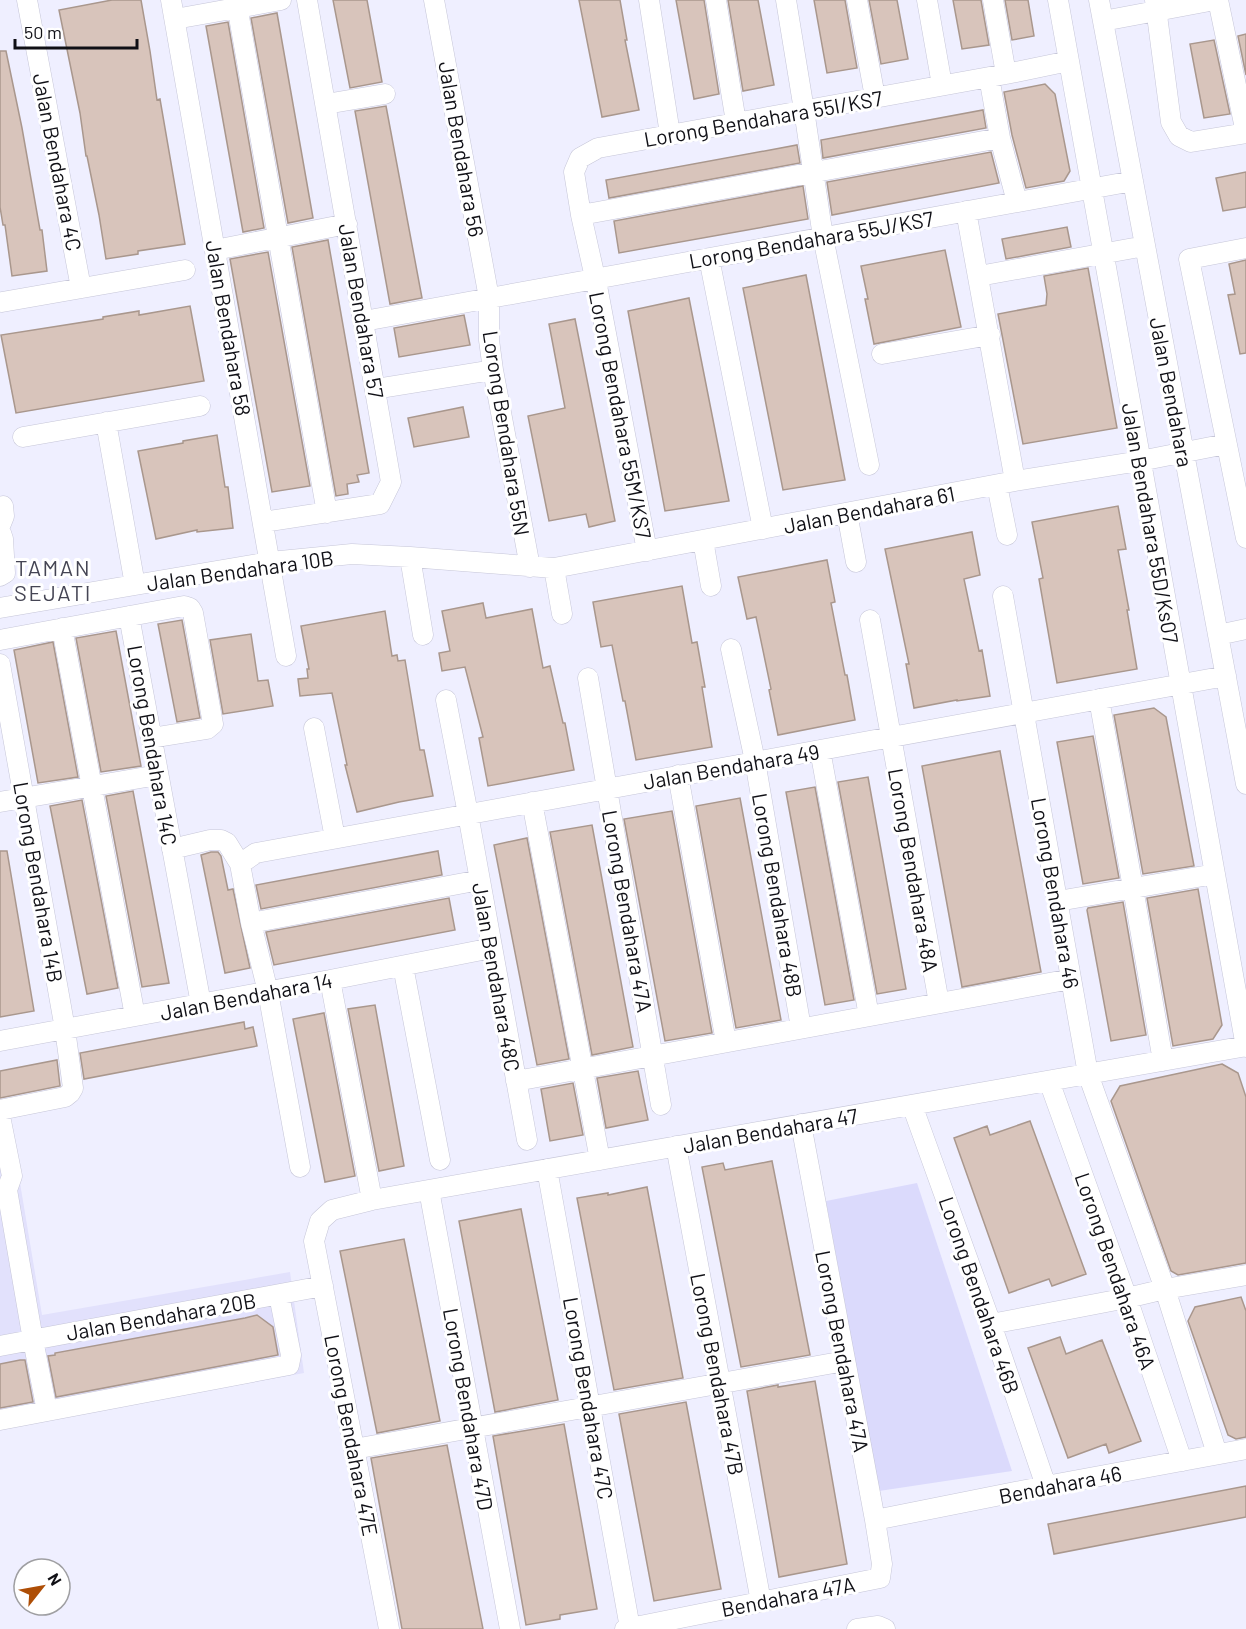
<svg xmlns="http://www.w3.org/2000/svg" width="1246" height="1629" font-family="Barlow,sans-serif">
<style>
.built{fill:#e2e1fc}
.green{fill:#dbdafc}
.building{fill:#d8c4bb;stroke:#a9978d;stroke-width:1.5}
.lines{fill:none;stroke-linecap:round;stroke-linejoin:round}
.minor-casing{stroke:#c6c6d8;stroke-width:21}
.minor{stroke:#fff;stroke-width:20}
.labels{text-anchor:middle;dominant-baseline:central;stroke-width:6;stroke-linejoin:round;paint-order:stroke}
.street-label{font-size:21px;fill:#101016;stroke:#fff}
.neighbourhood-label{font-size:22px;letter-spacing:1.5px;fill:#454554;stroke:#fff}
</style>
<rect width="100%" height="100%" fill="#efefff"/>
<!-- built -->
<path class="built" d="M6,1099l36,216 248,-43 14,101 -304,55v-328z"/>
<!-- green -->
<path class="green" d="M917,1183l95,288 -133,20 -53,-290z"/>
<!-- building -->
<path class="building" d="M112,0h29l9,51 7,49 3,-1 25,145 -47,7v3l-32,5 -7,-44 -12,-59h-1l-6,-43 -21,-103z
M333,0h34l15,82 -32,6z
M579,0h41l7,40h-2l14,70 -37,7z
M676,0h28l15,94 -25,5z
M728,0h30l16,85 -31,6z
M814,0h31l12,68 -30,5z
M869,0h28l11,59 -27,5z
M953,0h28l8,45 -27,4z
M1005,0h23l6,36 -22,4z
M277,13l36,205 -25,5 -37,-205z
M228,22l36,206 -21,4 -37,-206z
M1246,34v41l-8,-39z
M1214,40l16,74 -26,4 -14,-74z
M0,51h6l16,77 18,102h2l5,41 -35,5 -7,-51h-2l-3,-18z
M1045,84l10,10 15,77 -6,10 -38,7 -14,-53 -8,-43z
M386,106l36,192 -32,6 -35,-193z
M983,110l3,18 -163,30 -2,-18z
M797,145l3,18 -191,35 -3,-18z
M991,152l8,31 -167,32 -5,-33z
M1246,172v35l-23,4 -7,-33z
M803,186l5,33 -189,34 -5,-32z
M1067,227l4,20 -65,12 -4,-20z
M328,240l41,233 -12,2 2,7 -12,2 1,10 -12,2 -44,-249z
M945,250l16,77 -87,17 -9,-45h3l-7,-33z
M268,252l42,234 -38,6 -42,-233z
M1246,260v93l-6,1 -12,-59 7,-1 -6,-30z
M1088,268l29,160 -94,16 -25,-130 48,-9 1,-11 -3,-18z
M806,275l39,205 -62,10 -40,-202z
M689,298l40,203 -64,10 -37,-200z
M190,306l14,75 -188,32 -15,-78 102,-16v-2l36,-6v4z
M464,315l6,30 -71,12 -5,-29z
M575,319l40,202 -26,6 -3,-13 -37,7 -21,-105 37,-8 -16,-84z
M463,407l6,30 -55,10 -6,-29z
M217,435l8,52h3l5,41 -36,4v-2l-41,9 -18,-88 45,-8v-2z
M1118,506l8,43 -8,1 11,60h-2l10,59 -80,14 -18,-104 4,-1 -11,-56z
M972,532l8,43 -16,4 15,72 3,-1 8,46 -33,5v-1l-43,8 -8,-44h3l-24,-115z
M827,560l8,42 -4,1 14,72h2l8,45 -77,15 -9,-45 2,-1 -15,-72 -9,2 -9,-42z
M682,586l10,57 5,-1 8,45h-3l10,60 -76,13 -11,-59h-2l-11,-56 -11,2 -8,-45z
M483,603l3,15 46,-9 11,59 7,-2 13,57h2l9,47 -86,16 -9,-48 4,-1 -18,-70 -23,4 -3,-18 11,-2 -8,-40z
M385,611l7,45 5,-1 1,6 7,-1 15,90h4l9,46 -34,6 -42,10 -12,-47h2l-15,-72 -32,3 -2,-17 10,-1 -1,-9h2l-8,-43z
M182,620l18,98 -23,4 -19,-98z
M116,631l25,135 -40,6 -25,-134z
M251,634l7,47 10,-1 5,26 -50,8 -13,-74z
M53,642l25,135 -40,6 -24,-133z
M1154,708l12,9 28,149 -51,8 -29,-159z
M1093,736l26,142 -36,6 -26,-142z
M1000,751l41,221 -79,15 -40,-221z
M868,777l38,212 -29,5 -39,-212z
M815,787l39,213 -29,5 -39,-213z
M133,791l36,192 -27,4 -36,-191z
M740,798l41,222 -45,8 -40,-222z
M82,800l36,188 -31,6 -37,-188z
M672,811l40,222 -47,8 -41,-222z
M592,825l41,222 -41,8 -42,-223z
M527,838l42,221 -32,6 -43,-220z
M0,851h7l27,160 -34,6z
M438,851l4,24 -181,34 -5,-24z
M211,852h7l3,4 7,34 5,-1 17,79 -25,5 -24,-118z
M1198,889l24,136 -9,14 -40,7 -26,-148z
M449,898l6,32 -181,35 -8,-33z
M1123,902l23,133 -35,6 -24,-131 1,-2z
M375,1005l29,161 -25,5 -31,-162z
M324,1013l31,163 -30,6 -32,-163z
M244,1022l1,7 8,-2 4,19 -173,33 -4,-26z
M57,1060l3,26 -60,12v-27z
M1222,1064l16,9 8,24v166l-68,12 -7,-4 -60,-170 9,-15z
M638,1071l10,49 -42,8 -9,-50z
M573,1083l10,52 -33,6 -9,-52z
M1030,1121l56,153 -34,12 -3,-7 -40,14 -55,-155 33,-12 3,9z
M772,1161l38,194 -69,12 -39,-200 21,-4 2,7z
M647,1187l36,191 -69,12 -37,-192 31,-5v2z
M521,1209l37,191 -63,12 -36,-191z
M404,1239l36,182 -63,12 -37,-182z
M1241,1297l5,14v126l-10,2 -8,-4 -40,-114 7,-14z
M257,1315l16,12 5,28 -222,42 -8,-41 7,-1v-2l190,-35z
M1060,1337l6,17 36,-14 39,101 -32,12 -3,-9 -38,14 -40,-110z
M20,1360h5l8,42 -33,6v-44z
M815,1381l32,183 -68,13 -32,-186 31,-6v2z
M686,1402l35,187 -67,12 -35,-187z
M564,1424l33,185 -37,6v4l-34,6 -33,-189z
M447,1445l36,184h-81l-31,-171z
M1246,1486v31l-192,37 -6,-30z"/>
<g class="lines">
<!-- minor casing -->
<g class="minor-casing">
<path id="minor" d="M27,0l54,288
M171,0l115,656
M236,0l91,513
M434,0l55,298v42l4,30 37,197
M649,0l21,134
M716,0l20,122
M786,0l18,110 19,127 46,228
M857,0l18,97
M927,0l15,85
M993,0l13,74
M1058,0l188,1047
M1099,0l147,784
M1155,0l16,122 8,14 12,6 55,-9
M1218,0l28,133
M175,19l106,-19
M1103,21l112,-21
M989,77l11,61 17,64
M326,104l59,-10
M966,211l49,270
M581,215l419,-77
M1246,248l-57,11 57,279
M215,250l132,-26
M709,258l54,271
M979,276l166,-30
M2,302l183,-32
M364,321l769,-140
M882,354l108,-19
M375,389l118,-19
M106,422l29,163
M23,437l177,-31
M997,485l10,50
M0,507l3,-1 1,10 -4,10
M847,513l9,49
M263,522l117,-18 11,-22 -84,-482
M0,530l3,9 2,34 -5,3
M703,540l8,46
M647,551l-49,-260 -17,-76 -7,-43 6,-14 18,-10 408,-74 63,-13
M410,557l13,78
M554,568l8,46
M1003,596l85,478 77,215 52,165
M0,608l270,-46 82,-8 58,3 144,11 461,-87 125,-20 86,-17
M129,616l72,388
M870,620l69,383
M62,628l73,388
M1218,635l28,-6
M0,640l184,-34 6,2 3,5 20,111 -6,5 -56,9
M731,649l24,112 46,267
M0,664l65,365 8,59 -3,5 -5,4 -65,13
M588,678l73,427
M1099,699l34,189 30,173
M446,700l22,114 59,326
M314,728l21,110
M820,750l49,266
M678,775l48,267
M0,802l158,-27
M532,802l68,358
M172,849l38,-9h11l6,3 13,21 11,59 17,69 32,175
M240,864l16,-11 970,-177
M1058,901l157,-27
M251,923l229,-43
M403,966l37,194
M330,980l42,220
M0,1041l330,-61 162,-32
M516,1081l555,-102
M1049,1081l78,217 55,163
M912,1105l79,219 55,162
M0,1116l12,60 -5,14
M676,1146l85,456
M547,1169l83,459
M7,1190l26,150 14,71
M429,1190l81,439
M991,1324l136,-26 38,-9 81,-14
M0,1346l323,-60
M0,1420l289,-55 2,-10 -12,-60
M354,1449l491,-88
M875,1520l171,-34 200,-37
M389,1629l-75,-388 6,-20 12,-11 40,-10 874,-154
M625,1629l255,-51 2,-14 -7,-44 -74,-396
M857,1629l21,-3 7,3"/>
</g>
<!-- minor -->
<use href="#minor" class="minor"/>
</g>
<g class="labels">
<!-- street labels -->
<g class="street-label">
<text transform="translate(763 118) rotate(-10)">Lorong Bendahara 55I/KS7</text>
<text transform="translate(462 149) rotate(80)">Jalan Bendahara 56</text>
<text transform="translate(58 162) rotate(79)">Jalan Bendahara 4C</text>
<text transform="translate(811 239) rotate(-10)">Lorong Bendahara 55J/KS7</text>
<text transform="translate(362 311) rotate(80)">Jalan Bendahara 57</text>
<text transform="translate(229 328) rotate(80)">Jalan Bendahara 58</text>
<text transform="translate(1172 392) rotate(79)">Jalan Bendahara</text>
<text transform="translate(621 415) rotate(79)">Lorong Bendahara 55M/KS7</text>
<text transform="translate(507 433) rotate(81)">Lorong Bendahara 55N</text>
<text transform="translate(869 509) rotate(-11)">Jalan Bendahara 61</text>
<text transform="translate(1151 523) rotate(80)">Jalan Bendahara 55D/Ks07</text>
<text transform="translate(240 570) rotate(-8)">Jalan Bendahara 10B</text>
<text transform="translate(153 745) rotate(80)">Lorong Bendahara 14C</text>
<text transform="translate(731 766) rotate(-10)">Jalan Bendahara 49</text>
<text transform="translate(914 870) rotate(80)">Lorong Bendahara 48A</text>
<text transform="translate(39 882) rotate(80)">Lorong Bendahara 14B</text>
<text transform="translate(1056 893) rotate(80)">Lorong Bendahara 46</text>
<text transform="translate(778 895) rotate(80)">Lorong Bendahara 48B</text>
<text transform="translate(628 911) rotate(80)">Lorong Bendahara 47A</text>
<text transform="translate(497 977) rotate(80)">Jalan Bendahara 48C</text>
<text transform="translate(246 996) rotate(-11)">Jalan Bendahara 14</text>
<text transform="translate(770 1130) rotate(-10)">Jalan Bendahara 47</text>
<text transform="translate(1116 1271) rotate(71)">Lorong Bendahara 46A</text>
<text transform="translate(980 1295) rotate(71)">Lorong Bendahara 46B</text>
<text transform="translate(161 1316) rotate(-10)">Jalan Bendahara 20B</text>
<text transform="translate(843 1351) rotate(79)">Lorong Bendahara 47A</text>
<text transform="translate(718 1374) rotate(79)">Lorong Bendahara 47B</text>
<text transform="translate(589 1398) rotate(80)">Lorong Bendahara 47C</text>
<text transform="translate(469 1409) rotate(80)">Lorong Bendahara 47D</text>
<text transform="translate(352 1435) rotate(79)">Lorong Bendahara 47E</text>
<text transform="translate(1060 1484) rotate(-11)">Bendahara 46</text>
<text transform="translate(788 1596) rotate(-11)">Bendahara 47A</text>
</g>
<!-- neighbourhood labels -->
<g class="neighbourhood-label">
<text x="53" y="567">TAMAN<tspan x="53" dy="25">SEJATI</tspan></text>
</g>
</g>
<!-- north arrow -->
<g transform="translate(42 1587) rotate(59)"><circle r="28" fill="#ffffff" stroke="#9f9fa2" stroke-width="1.5"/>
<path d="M0-4.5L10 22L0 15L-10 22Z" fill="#ae4e06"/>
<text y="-9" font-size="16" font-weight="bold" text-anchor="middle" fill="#101016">N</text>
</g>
<!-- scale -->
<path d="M15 39v9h122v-9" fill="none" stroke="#101016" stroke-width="3"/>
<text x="24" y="39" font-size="18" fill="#101016" stroke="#ffffff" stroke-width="4.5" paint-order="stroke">50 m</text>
</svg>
